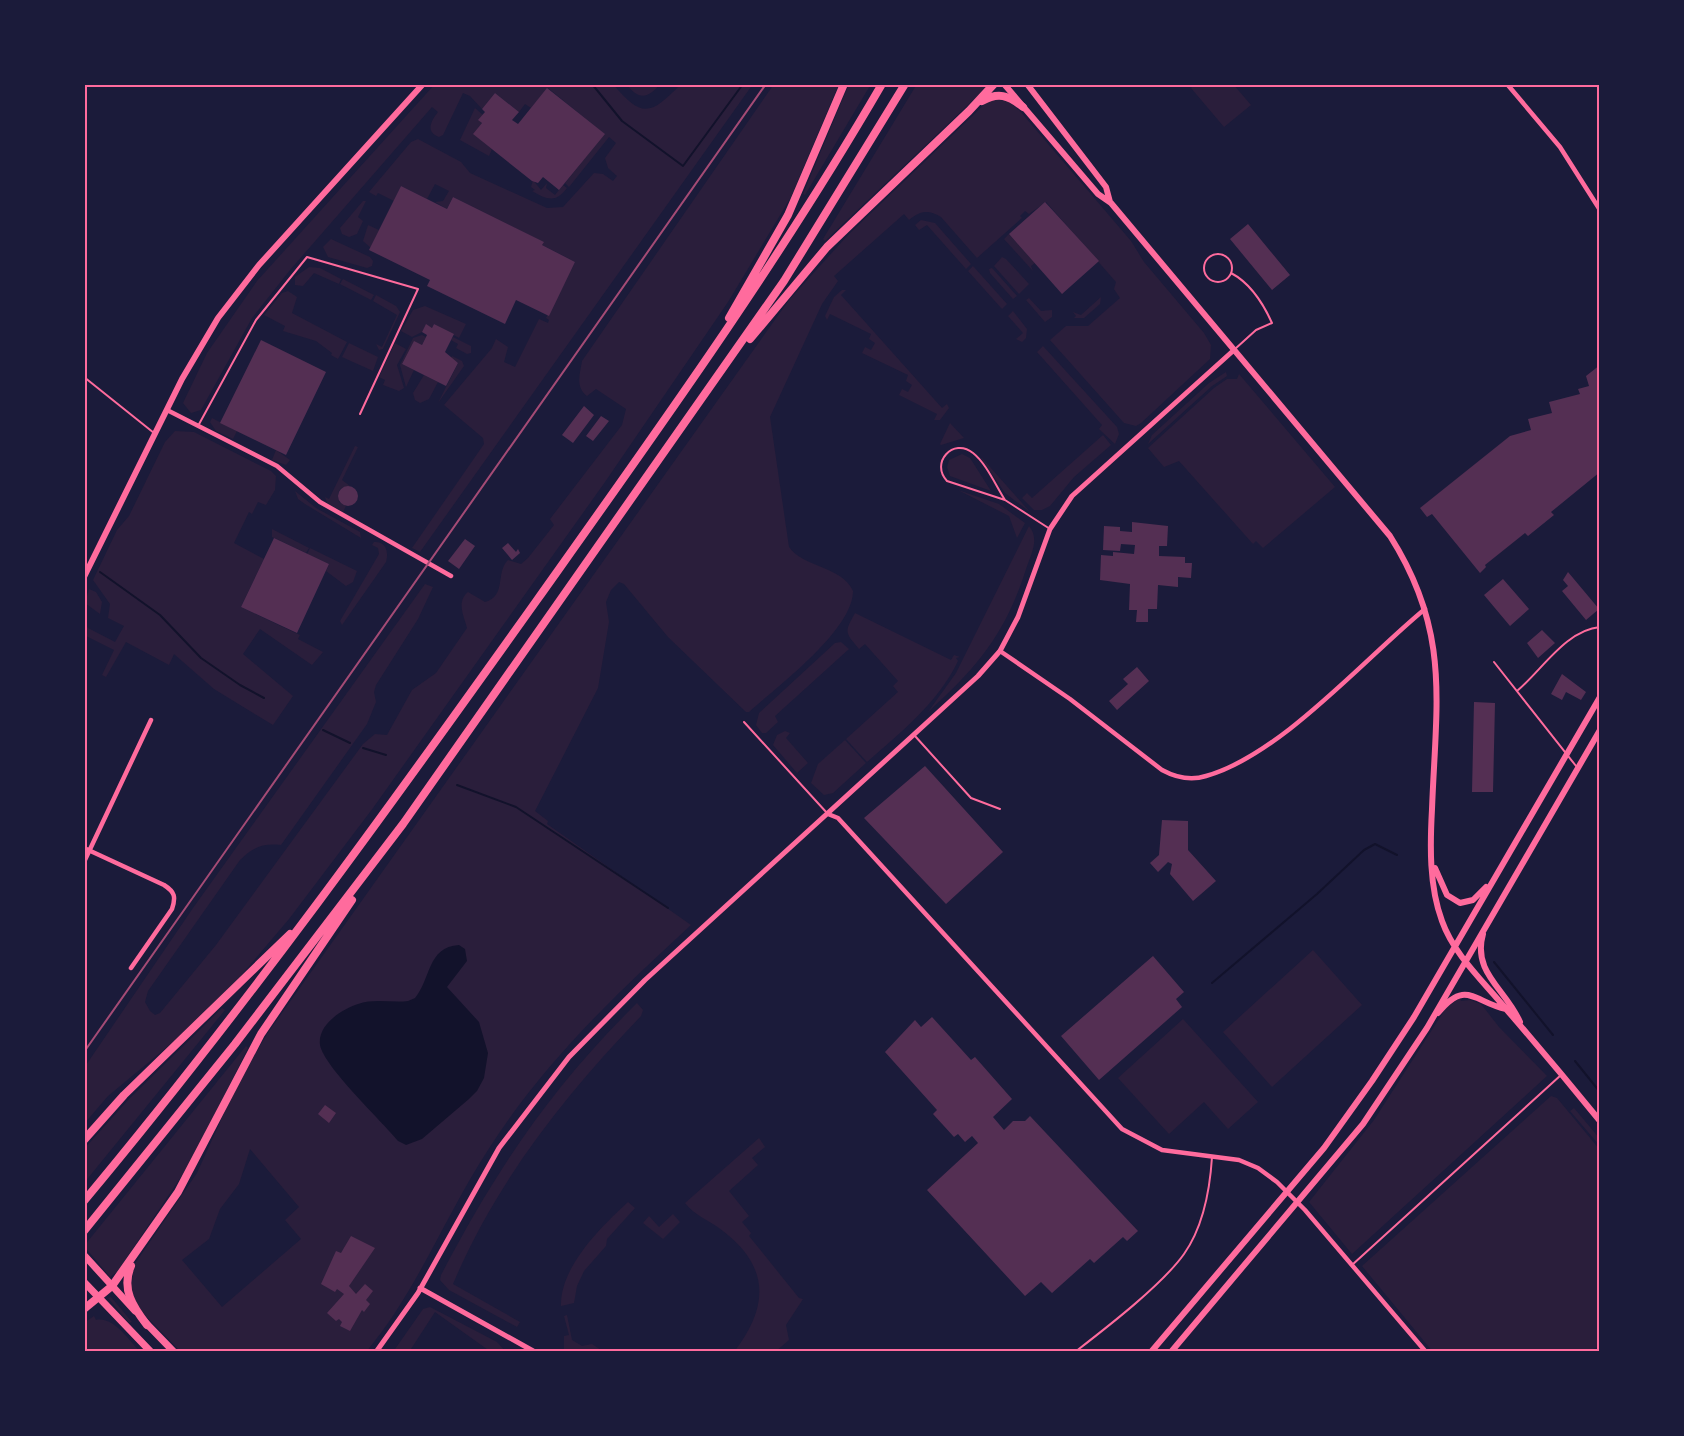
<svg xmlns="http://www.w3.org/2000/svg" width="1684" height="1436" font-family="Bitter,serif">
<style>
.green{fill:#2a1e3b;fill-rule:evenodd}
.water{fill:#12122b}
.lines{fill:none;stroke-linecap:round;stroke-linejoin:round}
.stream{stroke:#12122b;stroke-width:2}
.building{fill:#542f53}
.service{stroke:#ff6b9d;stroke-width:2}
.minor{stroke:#ff6b9d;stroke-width:4.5}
.tertiary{stroke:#ff6b9d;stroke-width:5}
.secondary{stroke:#ff6b9d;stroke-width:6}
.primary{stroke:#ff6b9d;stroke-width:7}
.motorway{stroke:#ff6b9d;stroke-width:8}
.rail{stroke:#a44b75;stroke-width:2}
.neatline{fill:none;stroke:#ff6b9d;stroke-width:2}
</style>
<rect width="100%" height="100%" fill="#1b1b3a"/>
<!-- green -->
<path class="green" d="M435,84h178c29,35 38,31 68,0h72l-333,468 -8,-4 72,-104 -1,-6 -39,-33 48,-57 4,-9 12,8 -4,15 11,5 24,-48 9,4 1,-3 -3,-2 29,-56 -33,-17 1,-3 -90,-45 -6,12 -12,-7 8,-1 6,-10 -14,-7 -8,15 -26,-13 -7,15 -16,-8 -2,3 -7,-4 42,-50 7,-3 43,23 9,11 77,35 16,-1 31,-34 9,1 10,7 4,-5 -9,-8 -3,-10 11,-15 -7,-6 -40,50 -4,-4 39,-49 -56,-46 -17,20 -6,-4 -6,8 -24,-19 -13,16 -12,-13 -7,-3 -20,42 -4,2c-14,-5 -8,-16 -1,-25l-6,-5 -142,163 -38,48 -51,92 -10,3 -8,-10 24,-50 50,-72z
M626,84h34c-13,16 -22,15 -34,0z
M774,84h65l-48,113 -63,105 -123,180 -232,326 -84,111 -50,59 -55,55 -76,63 -24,28v-56l109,-160 232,-324 8,3 -15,32 -42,66 -2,7 2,10 -9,22 -86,121c-18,-2 -28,2 -41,15l-92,131 -3,11 5,9 5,4 5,-2 56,-68 147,-201 12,-10 12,1 25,-45 24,-17 31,-45c-3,-12 -11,-26 1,-36l17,10c22,-6 10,-29 23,-42l13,4 7,-6 26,-33 -4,-6 72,-94 4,-16 -30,-20 -9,7c-12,-9 -7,-22 -5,-35z
M849,84h22l-66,111 -2,-1z
M917,84h73l-165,157 -2,-2z
M1195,84h38l18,21 -27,22 -33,-39z
M990,99l18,2 11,9 112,131 13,21 60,71 7,12 -1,14 -69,64 -5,3 -12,-3 -74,-83 16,-14h22l32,-28 -6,-9 2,-7 -70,-80 -17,12 -4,-3 -5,5 2,2 -45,40 -36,-41c-12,-7 -20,-7 -32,3l-5,-6 -70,62 4,5 -16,23 -52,113 19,130c15,21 53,19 64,44 0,39 -76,96 -104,121h-3l-78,-75 -44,-53 -5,-2 -8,8 -5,12 3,20 -11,66 -63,123 13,10 -1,3 144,101c-75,69 -148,138 -203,225 -43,66 -71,141 -122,202h-185l-43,-44 -7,-18 3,-25 63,-92 39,-86 31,-53 522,-734 60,-66zM250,1149l49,58 -14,13 16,19 -79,68 -40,-47 27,-21 11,-30 19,-25z
M475,108l8,7 -4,5 3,3 -8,11 18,15 -3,7 -29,-16z
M533,180l8,10 6,-7 -1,5 9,7 8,-10 4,3c-11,15 -20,12 -35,3l3,-1 -4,-3z
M363,201h3l-8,16 5,4 -6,13 -8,3 -7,-3 -2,-6z
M921,220l14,3 36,41 -5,5 -39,-44 -8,5 -4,-5z
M368,225l11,5 -8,18 -8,-7z
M1009,234l26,29 -4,3 2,5 -29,-32z
M331,239l39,18 3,4 -1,5 -5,2 -39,-11 -5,-10z
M1002,257l4,2 23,25 -10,10 -25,-28z
M973,266l34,38 -5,5 -34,-38z
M309,267l11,1 21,11 -2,5 -25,-11 -11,13 -8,-1v-8z
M992,268l25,28 -4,3 -23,-26 -1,-4z
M343,279l31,16 -3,5 -31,-16z
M842,290h4l-5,5 101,113 5,-4 2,4 -9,12h-6l3,-6 -38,-19 3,-6 6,3 4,-7 -6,-4 2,-6 -46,-22 3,-6 6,3 4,-7 -6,-4 2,-5 -41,-20 -3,6 -2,-4 9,-19z
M288,291l9,6 -5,16 55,29 -9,17 -7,-4 1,-2 -16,-12 -33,-10 2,-5 -21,-11 18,-22z
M376,295l20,11 4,6 -17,37 -4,1 -3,-6 6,3 15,-32 -24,-14z
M1101,297l-1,7 -16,14h-10l2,-2 -3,-4 8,3z
M1029,298l12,13 11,-1v7l-7,5 -19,-22z
M425,306l41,18 -7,14 -25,-14 -2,4 -6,-3 -4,7 -10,5 -11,-6 12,-21z
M1013,311l14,18 -1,9 -4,4 -6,-3 7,-6 -15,-17z
M422,335l4,2 -4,8 -8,-3 -12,22 12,6 -8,17 -6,-22 13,-27z
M453,337l18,9v7l-4,1 -11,-6 2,-4 -7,-4z
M349,343l29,14 -5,14 -31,-14z
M395,343l11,6 -9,16 7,23 -5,3 -16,-6 2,-5 -6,-3z
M1043,346l74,81 2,7 -4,10 -16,-15 3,-4 -65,-73z
M452,356l10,5 2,5 -26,37 20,-40 -7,-4z
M1226,372l1,4 -15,10 -64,58 4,-9 57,-52z
M1239,374l96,113 -72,61 -7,-7 -3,3 -74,-83 -15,6 -16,-19 66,-60 13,-9h10z
M424,375l14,7 -9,17 -9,4 -5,-3 -2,-7z
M212,418l25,13 -4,8 -17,-8 -6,-9z
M950,423l14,15 -23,7 -1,-1z
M175,431l19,1 77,39 5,5 -1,14 -9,15 -8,-3 -6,12 -3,-2 -15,31 30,16 -23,48 59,28 -2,4 25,13 -11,13 -52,-36 -17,25 50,42 -20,29 -59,-36 -40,-35 -5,11 -43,-23 -20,35 -4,-2 12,-25 -30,-15v-14l4,7 27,14 9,-16 -16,-8 2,-14 -17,-24 24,-50 12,-14 36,-74z
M1103,435l8,10 -37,32 -24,29 -8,4h-8l-12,-12 5,-5 5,5z
M355,446l3,1 -16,33 8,6 -9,2 -3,5 1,9 7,4 -3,6 -16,-9 -2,-6 4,2z
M276,450l14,10 -4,5 -14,-5z
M962,454l8,4 21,33 -41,-15 -3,-9 2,-7z
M981,458h1l48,54 -25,-19z
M958,490l41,14 26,19 -8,15 -8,-22z
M295,491l21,17 44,24 1,6 -56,-34 -7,-5z
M1029,526c11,13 2,28 -3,43 -20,64 -49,99 -98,143l28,-39z
M272,529l37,19 -3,5 -34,-16z
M374,542c12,-1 15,10 12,20l-44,63 -2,-4 39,-67 -1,-6 -6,-3z
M310,548l47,23 -4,11 -7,4 -20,-15 3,-7 -22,-10z
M89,589l7,3 6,10 -2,12 -15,-11z
M855,613l96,47 3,-5 6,2 -4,1 2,3c-20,42 -57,71 -91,101l-21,-23 52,-47 -5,-6 5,-5 -33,-37 -6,5c-14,-17 -15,-16 -4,-36z
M841,642l8,7 -74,67 3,6 -12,11h-4l-6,-8 3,-12 76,-70z
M785,731l5,2 -4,5 22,25 -11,10 -24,-28 4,-10z
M845,740l21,23 -33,30 -9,2 -13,-12 7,-19z
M1313,950l49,55 -90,82 -49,-55z
M1460,998l1,3 9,-1 11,4 18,23 48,49 -195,178 -43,-52 65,-82 72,-112z
M637,1003l6,7 -2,6c-77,80 -145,166 -188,268l67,38 -3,5 -68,-37 -9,-10 1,-5c56,-107 110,-187 196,-272z
M222,1008l3,2 -141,173v-34l45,-50z
M1183,1019l75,83 -30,27 -24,-27 -35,32 -51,-56z
M246,1046l2,2 -57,114 -74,110 -7,5 -26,-31z
M1551,1096l6,2 43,52v196l-14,6h-153l-71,-86z
M1574,1108l26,31v7l-30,-35z
M759,1138l6,9 -13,11 6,7 -29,26 20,25 -7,6 9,11 -2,3 50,62 4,1 -17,26 3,15 -14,12h-41c35,-45 36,-85 -11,-121 -12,-10 -28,-15 -38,-28z
M628,1202l7,6 -28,31 -1,7 -22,25 -7,15 -3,17 -13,3c-1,-39 40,-79 67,-104z
M673,1214l7,8 -17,17 -20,-16 6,-7 10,11z
M111,1297l21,25 -3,1 -21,-25z
M430,1307l67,35 9,10h-15l-56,-40 -26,40h-16l30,-43z
M567,1315l5,25 10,6 10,-2 12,8h-40v-16l5,-1 -5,-19z
M94,1316l2,4c17,-4 33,20 44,32h-56v-29z"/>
<!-- water -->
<path class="water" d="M459,945l6,4 2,12 -20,26 32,35 9,31 -4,25 -7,13 -8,8 -47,40 -16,6 -8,-4c-16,-20 -74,-74 -78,-96 -3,-20 22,-36 38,-41 16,-6 34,-1 50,-3l7,-3c16,-19 12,-51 44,-53z"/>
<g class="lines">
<!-- stream -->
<path class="stream" d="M592,84l30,37 61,45 60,-82
M100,572l60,43 41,43 39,27 24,13
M323,730l27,13
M363,748l23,7
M457,785l59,22 152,101
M1494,962l59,73
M1212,983l105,-89 47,-44 11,-6 22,11
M1575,1061l25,31"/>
</g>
<!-- building -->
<path class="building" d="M547,88l58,46 -46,56 -16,-13 -5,6 -6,-2 -59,-47 9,-11 -4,-3 7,-8 -3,-3 13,-16 24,19 -7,8 6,4z
M401,186l46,23 6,-12 91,45 -2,3 33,17 -26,54 -33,-16 -11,24 -78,-38 3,-6 -61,-30z
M1045,202l54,59 -37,33 -53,-60z
M1248,224l42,51 -18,15 -42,-51z
M426,324l6,4 2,-4 20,10 -9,18 13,11 -12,23 -44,-22 12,-23 8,4 5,-10 -5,-3z
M261,340l65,32 -40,83 -66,-32z
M1600,365v107l-49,40 3,3 -26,21 -3,-3 -40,32 1,2 -6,6 -48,-59 -5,3 -7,-9 90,-72 21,-6 -3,-11 24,-6 -3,-11 31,-8 -2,-5 11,-3 -3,-10z
M584,406l10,9 -21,28 -11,-8z
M601,416l8,5 -16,20 -7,-5z
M338 496a10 10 0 1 1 20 0a10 10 0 1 1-20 0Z
M1132,522l36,4 -1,20h-8v10l26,1v6h7l-1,15 -13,-1v10l-20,-2 -1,24h-9v13h-12l1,-12h-8l1,-26 -30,-4 1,-25 12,1v-4l21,2 1,-9 -14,-1 -1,7 -17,-1 1,-24 16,1v4l12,1z
M274,538l55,26 -32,69 -56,-26z
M465,539l10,7 -16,23 -11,-8z
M508,543l8,9 2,-3 2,4 -8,7 -10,-12z
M1568,572l31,37 -13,11 -24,-29 6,-5 -5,-6z
M1503,579l26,30 -19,17 -26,-31z
M1542,630l13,13 -17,15 -11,-15z
M1137,667l12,14 -32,29 -8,-9 19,-17 -5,-5z
M1562,674l24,18 -5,8 -15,-8 -4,8 -11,-6z
M1474,702l21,1 -2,89h-21z
M925,766l78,86 -57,52 -82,-86z
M1162,820l26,1v29l28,31 -23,20 -23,-27 2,-10 -4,-2 -10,10 -8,-9 9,-8z
M1153,956l31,36 -8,7 6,8 -83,73 -38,-44z
M932,1017l39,43 4,-3 37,42 -19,18 11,13 9,-9h12l5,-5 108,115 -11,10 -4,-4 -29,26 -4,-4 -38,34 -11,-11 -16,14 -98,-106 51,-47 -6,-7 -7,6 -7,-8 -4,3 -21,-23 4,-4 -52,-58 30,-32 6,7z
M325,1105l11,8 -7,10 -11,-9z
M351,1236l24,12 -26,38 7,8 9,-10 8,7 -7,9 4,4 -6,8 -2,-2 -12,21 -10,-5 2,-4 -3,-3 -3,2 -9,-8 17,-19 -7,-5 -2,3 -14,-8 15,-33 5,2z"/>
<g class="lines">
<!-- service -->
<path class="service" d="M1204 268a14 14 0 1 1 28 0a14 14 0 1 1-28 0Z
M1231,273c19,10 32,30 41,50l-16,7 -21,19
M84,377l70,56
M198,426l58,-106 51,-63 111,32 -58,125
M1005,500c-9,-14 -19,-37 -32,-47 -20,-16 -43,10 -26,28l58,19 45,29
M1494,662l82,104
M1517,691c25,-21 49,-61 83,-64
M744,722l83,91
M915,736l56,62 29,11
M1352,1265l209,-190
M1075,1352c31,-24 87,-67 109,-98 19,-27 26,-65 28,-97"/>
<!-- minor -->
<path class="minor" d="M1507,84l53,63 40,63
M167,410l110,56 43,36 131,74
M1000,651l70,48 92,71c13,7 29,11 44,6 75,-21 158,-117 219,-167
M828,814l10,4 284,311 40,21 77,10 19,8 19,14 28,28 121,142
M84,848l80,37c11,7 12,12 8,24l-41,59
M84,862l67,-142"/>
<!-- tertiary -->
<path class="tertiary" d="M420,1288l115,64
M376,1352l42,-59 81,-145 70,-91 76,-77 333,-304 22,-25 18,-34 32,-88 22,-33 162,-146"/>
<!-- secondary -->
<path class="secondary" d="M1004,84l94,110 13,9 279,333c61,96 46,166 42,273 -2,36 -3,77 10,112 12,34 42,61 64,88 32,37 63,74 94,112
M1027,84l79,103 4,15
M84,577l98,-198 36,-61 41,-53 164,-181
M1435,868l12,27 13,8 13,-3 13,-13
M1483,934c-11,39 23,55 37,88
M1438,1013c28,-35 37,-10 68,-4
M1151,1352l173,-204 48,-67 42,-64 186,-320
M1171,1352l192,-228 64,-96 173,-298"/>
<!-- primary -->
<path class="primary" d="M84,1255l51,56
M84,1282l67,70
M144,1321l30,31"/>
<!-- motorway -->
<path class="motorway" d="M982,101c16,-9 26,-6 41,6
M729,318l59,-103 56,-131
M750,339l77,-92 142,-136 25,-27
M84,1140l40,-45 166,-161
M84,1201c161,-193 307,-396 453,-601 120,-169 241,-337 345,-516
M84,1231l151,-187 168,-220 381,-543 121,-197
M131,1266c-10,23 2,41 16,59
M84,1309l28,-23 66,-94 83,-158 91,-134"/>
<!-- rail -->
<path class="rail" d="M84,1052l682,-968"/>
</g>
<!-- border -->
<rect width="1684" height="1436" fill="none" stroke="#1b1b3a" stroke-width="171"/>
<rect x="86" y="86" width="1512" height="1264" class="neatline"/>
</svg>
